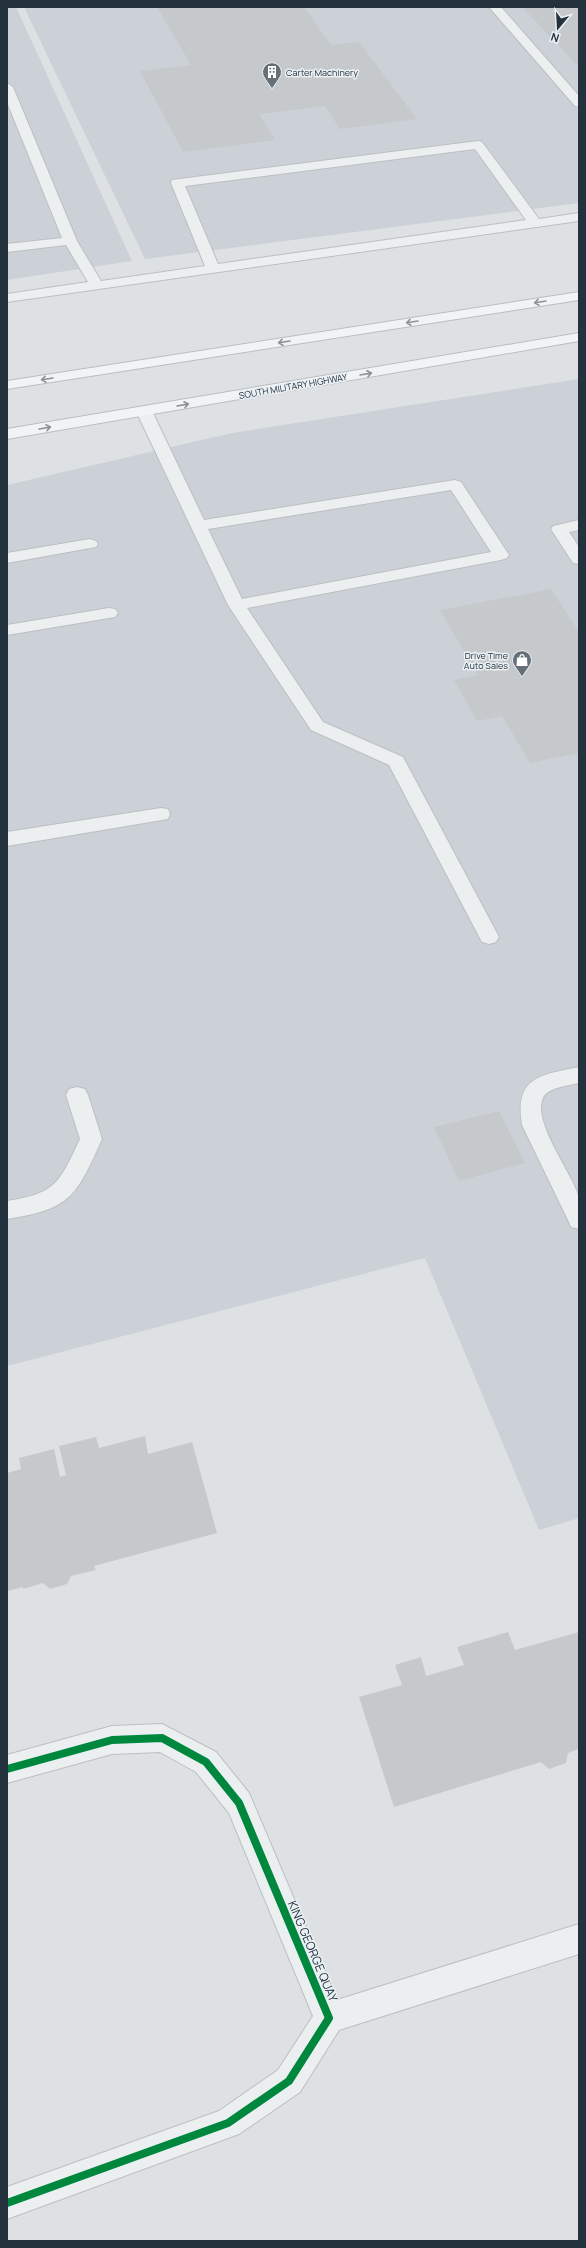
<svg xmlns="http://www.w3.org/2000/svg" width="586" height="2248" font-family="Manrope,sans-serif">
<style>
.built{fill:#cbd1d7}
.building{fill:#c6c9cb}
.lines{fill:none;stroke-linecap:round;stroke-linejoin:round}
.lane-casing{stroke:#bcbfc1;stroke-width:2}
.street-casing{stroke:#bcbfc1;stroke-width:2}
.primary-casing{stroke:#b9bec1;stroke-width:2}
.lane{fill:#eceff0;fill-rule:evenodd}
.street{fill:#eceff0;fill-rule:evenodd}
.primary{fill:#f2f3f4;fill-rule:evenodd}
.cycleway-casing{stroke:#eaf0f4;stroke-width:10}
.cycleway{stroke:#00873e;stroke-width:8}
.oneway{stroke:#8b9298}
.labels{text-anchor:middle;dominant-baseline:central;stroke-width:3;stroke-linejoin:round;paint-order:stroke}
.far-poi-label{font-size:9px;fill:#24323d;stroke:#eaf0f4;text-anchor:start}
.far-street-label{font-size:9px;fill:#24323d;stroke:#eaf0f4}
.near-street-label{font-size:12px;fill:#24323d;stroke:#eaf0f4}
</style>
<rect width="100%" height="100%" fill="#dee1e3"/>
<!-- built -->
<path class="built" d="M7,7h9l116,254 -125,19z
M24,7h555v196l-434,56z
M579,379v1139l-40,12 -114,-272 -418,108v-881l225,-52z"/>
<!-- building -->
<path class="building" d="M157,7h147l27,38 28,-3 58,77 -77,10 -15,-23 -66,8 16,26 -92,12 -43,-81 51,-6z
M522,7h57v60z
M551,589l28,43v121l-49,10 -28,-47 -25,5 -23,-41 24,-5 -38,-65z
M499,1111l26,52 -66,18 -25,-54z
M145,1436l3,18 44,-12 25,91 -123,33 2,4 -25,6 -4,8 -17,5 -7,-6 -20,6v-2l-16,4v-118l14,-4 -2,-11 35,-9 6,28 6,-2 -7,-29 37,-9 3,11z
M508,1632l7,18 64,-18v117l-11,4 -2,10 -17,6 -8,-7 -147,45 -35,-110 43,-12 -7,-20 26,-8 5,19 38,-11 -7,-18z"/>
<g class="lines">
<!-- lane casing -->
<g class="lane-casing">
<path id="lane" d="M489,7h12l78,89v11l-4,-1z
M7,83l6,4 64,154 24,40 104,-15 -34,-83 1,-3 306,-39 4,1 57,77 40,-6v8l-572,81v-8l81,-12 -22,-37 -59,7v-8l55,-6 -55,-136zM475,149l51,71 -308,44 -33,-78z
M144,406l5,2 3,3 52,109 251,-40 6,2 48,73 -2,3 -6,2 -254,48 76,114 80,35 96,180 -3,5 -7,2 -7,-2 -93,-177 -78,-35 -83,-125 -92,-194 3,-3zM451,490l40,62 -249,47 -34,-70z
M579,520v10l-10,2 10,15v17l-6,-1 -22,-34 2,-3z
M90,539l6,2 2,3 -2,3 -89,16v-10z
M109,608l6,1 3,4 -3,4 -108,18v-10z
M161,808l7,1 2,5 -2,5 -161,27v-14z
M579,1067v16c-11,3 -31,4 -36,15 -11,24 28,74 35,97 4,10 1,24 1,34l-8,-2 -3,-7 -46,-95c-8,-48 18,-50 57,-58z
M77,1087l8,2 3,6 14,44c-26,57 -30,70 -95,80v-18c50,-8 52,-18 73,-62l-14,-44 3,-6z"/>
</g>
<!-- street casing -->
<g class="street-casing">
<path id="street" d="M162,1724l54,28 33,41 88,207 242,-76v30l-240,76 -39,62 -61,42 -232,85v-32l212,-76 59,-41 35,-54 -84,-203 -33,-41 -36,-20 -48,2 -105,29v-28l105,-29z"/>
</g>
<!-- primary casing -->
<g class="primary-casing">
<path id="primary" d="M579,292v8l-572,89v-8z
M579,333v8l-572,98v-10z"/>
</g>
<!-- lane -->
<use href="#lane" class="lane"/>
<!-- street -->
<use href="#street" class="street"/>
<!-- primary -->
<use href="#primary" class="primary"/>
<!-- cycleway casing -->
<g class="cycleway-casing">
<path id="cycleway" d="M7,1769l105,-29 50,-2 44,24 33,41 90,215 -40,63 -61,42 -221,80"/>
</g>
<!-- cycleway -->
<use href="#cycleway" class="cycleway"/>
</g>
<!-- one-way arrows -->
<defs><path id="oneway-shaft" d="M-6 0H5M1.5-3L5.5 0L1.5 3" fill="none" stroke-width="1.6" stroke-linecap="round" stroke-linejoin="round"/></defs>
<g class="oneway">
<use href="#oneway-shaft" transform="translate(540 302) rotate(171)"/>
<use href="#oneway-shaft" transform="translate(412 322) rotate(171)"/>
<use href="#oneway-shaft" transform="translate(284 342) rotate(171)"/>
<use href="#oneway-shaft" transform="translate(366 374) rotate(-10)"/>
<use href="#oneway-shaft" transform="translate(47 379) rotate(171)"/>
<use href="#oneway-shaft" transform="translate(183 405) rotate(-10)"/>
<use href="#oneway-shaft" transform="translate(45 428) rotate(-10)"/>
</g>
<!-- icons -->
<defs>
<g id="building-pin" transform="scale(1)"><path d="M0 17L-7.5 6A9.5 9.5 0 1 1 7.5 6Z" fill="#656f77" stroke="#eaf0f4"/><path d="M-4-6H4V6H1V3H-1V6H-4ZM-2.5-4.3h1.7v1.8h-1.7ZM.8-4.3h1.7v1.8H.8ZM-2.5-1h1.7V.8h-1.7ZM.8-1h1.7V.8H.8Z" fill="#fff"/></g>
<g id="shop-pin" transform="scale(1)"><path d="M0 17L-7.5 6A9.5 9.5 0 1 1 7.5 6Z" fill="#656f77" stroke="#eaf0f4"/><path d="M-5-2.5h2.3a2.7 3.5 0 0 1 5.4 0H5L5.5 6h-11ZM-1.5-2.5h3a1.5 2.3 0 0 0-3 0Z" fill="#fff"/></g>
</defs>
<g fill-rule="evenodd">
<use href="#building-pin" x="272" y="72"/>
<use href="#shop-pin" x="522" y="660"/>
</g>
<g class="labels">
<!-- far-poi labels -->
<g class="far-poi-label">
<text x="286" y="72">Carter Machinery</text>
<text x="508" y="655" text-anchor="end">Drive Time<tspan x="508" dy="10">Auto Sales</tspan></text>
</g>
<!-- far-street labels -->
<g class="far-street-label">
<text transform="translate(293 386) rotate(-10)">SOUTH MILITARY HIGHWAY</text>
</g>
<!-- near-street labels -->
<g class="near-street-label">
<text transform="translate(313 1951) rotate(67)">KING GEORGE QUAY</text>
</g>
</g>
<!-- border -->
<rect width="586" height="2248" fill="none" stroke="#24323d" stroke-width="16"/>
<!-- north arrow -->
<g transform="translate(558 28) rotate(198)" stroke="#eaf0f4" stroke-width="3" paint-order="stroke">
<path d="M0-3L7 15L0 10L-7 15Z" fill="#24323d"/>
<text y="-6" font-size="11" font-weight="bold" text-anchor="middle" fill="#24323d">N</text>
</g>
</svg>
